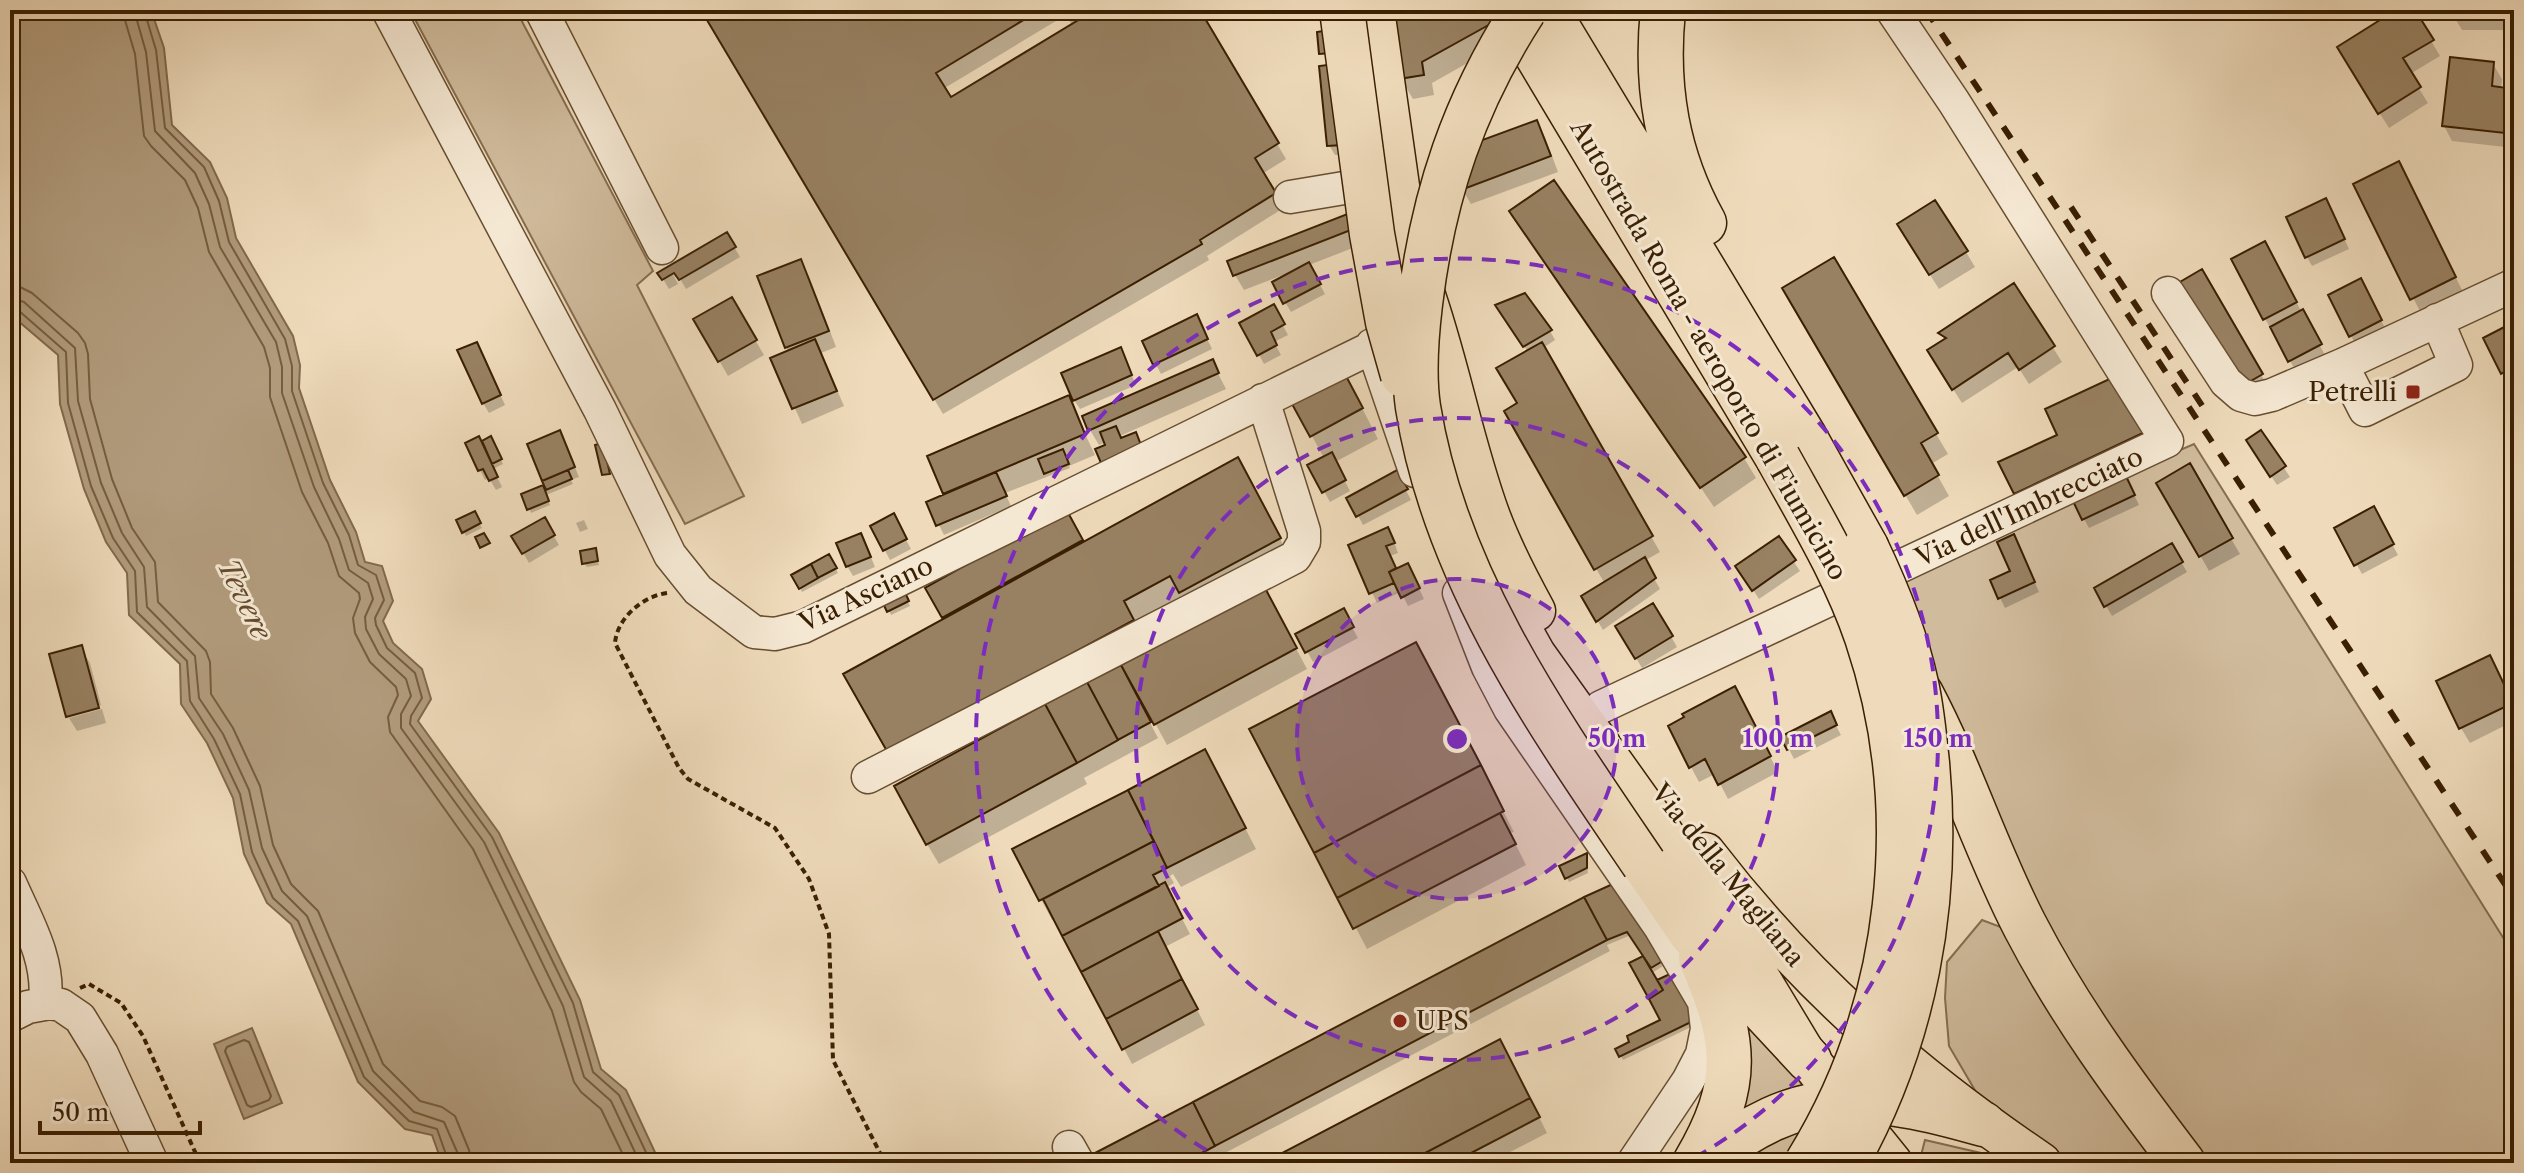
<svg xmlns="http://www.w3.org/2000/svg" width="2524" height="1173" font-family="'Libre Caslon Text',serif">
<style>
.green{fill:#d0bb9c;stroke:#856d4f;stroke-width:2}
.water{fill:#b19b7c;stroke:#81694b;stroke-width:2}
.shadow{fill:#0003;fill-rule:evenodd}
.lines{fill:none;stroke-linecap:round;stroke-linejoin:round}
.shore{stroke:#765d3f;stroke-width:2}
.building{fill:#988162;stroke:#3a1f02;stroke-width:2}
.minor-casing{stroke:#674e30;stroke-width:35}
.major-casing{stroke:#3a1f02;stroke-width:43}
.highway-casing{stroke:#3a1f02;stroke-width:47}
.path{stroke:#3a1f02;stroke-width:4;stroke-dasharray:6 4;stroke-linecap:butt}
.minor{stroke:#f5e8d3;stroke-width:32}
.major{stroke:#efdbbb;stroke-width:40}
.highway{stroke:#efdbbb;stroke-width:44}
.rail{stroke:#3a1f02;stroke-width:6;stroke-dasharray:14 14;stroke-linecap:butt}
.highway-bridge-casing{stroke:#3a1f02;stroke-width:47;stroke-linecap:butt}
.highway-bridge{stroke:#efdbbb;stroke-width:44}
.ring{fill:none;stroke:#7b2cbf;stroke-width:4;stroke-dasharray:14 10}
.poi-dot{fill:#8f2418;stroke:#f5e8d3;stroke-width:3}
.labels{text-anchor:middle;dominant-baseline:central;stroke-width:6;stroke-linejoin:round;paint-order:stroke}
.street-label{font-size:26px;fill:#3a1f02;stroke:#f5e8d3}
.poi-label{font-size:26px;fill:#3a1f02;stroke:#f5e8d3;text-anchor:end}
.water-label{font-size:28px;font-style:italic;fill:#644a2d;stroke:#f5e8d3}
.centre{fill:#7b2cbf;stroke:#f5e8d3;stroke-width:4}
.ring-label{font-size:24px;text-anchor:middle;font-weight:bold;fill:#7b2cbf;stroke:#f5e8d3;stroke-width:6;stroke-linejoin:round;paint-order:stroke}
</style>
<rect width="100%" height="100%" fill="#efdbbb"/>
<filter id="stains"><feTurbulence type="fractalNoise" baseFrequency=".0025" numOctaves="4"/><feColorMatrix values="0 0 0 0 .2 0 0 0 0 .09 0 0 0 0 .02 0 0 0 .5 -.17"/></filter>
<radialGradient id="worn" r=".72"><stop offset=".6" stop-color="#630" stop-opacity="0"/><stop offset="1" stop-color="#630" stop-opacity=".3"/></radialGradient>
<!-- green -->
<path class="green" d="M410,10h106l137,261 -16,14 107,211 -59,28z
M2194,444l320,511v208h-315l-164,-239 -78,-191 -55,-153 127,-65z
M1982,920l24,9 165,234h-98l-97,-71 -27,-46 -4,-48 2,-36z
M1736,1007l85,88 -36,10 -50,6z
M1812,1112l-30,51h-65z
M1925,1140l56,13 17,10h-79z"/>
<!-- water -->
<path class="water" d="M10,10h141l13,38 8,77 38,37 17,36 9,40 57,98 7,29 -1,23 31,92 26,52 9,30 17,4 11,35 -10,20 10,22 29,26 9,30 -13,22 81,112 81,167 21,69 25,21 34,73h-218l-10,-28 -27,-6 -47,-47 -67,-158 -24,-21 -23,-49 -11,-56 -26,-55 -26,-39 -1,-40 -51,-49 -2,-42 -21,-31 -22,-53 -24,-85 -2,-49 -48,-41z
M252,1028l30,75 -38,16 -30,-75z"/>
<!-- shadow -->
<path class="shadow" d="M702,10h496l88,149 -24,15 20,35 -75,47 2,4 -266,154zM1066,15l6,10 -122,75 -7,-11z
M1484,10l19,33 -71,40 2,12 -21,4 -12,-20z
M2400,10h13l27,46 -30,18 18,29 -39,25 -41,-65z
M2450,10h64v20h-52z
M2493,64l9,15 -1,10 13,2v57l-62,-7 -8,-15z
M1321,68l26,86 -12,1 -6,-10z
M1536,122l9,15 13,35 -87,32 -9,-15z
M2409,183l57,115 -42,21 -69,-134z
M2331,210l18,39 -37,17 -5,-9z
M1512,212l232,246 12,20 -42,29z
M1349,215l14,29 -54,21 16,29 -34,18 -17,-29 10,-6 -1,-2 -39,15 -9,-15z
M727,235l13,22 -54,32 -13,-22 -3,2 8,15 -9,5 -9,-15z
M1908,240l58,12 9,15 -36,22z
M2273,259l52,96 -29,16 -31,-52z
M1833,260l115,194 -17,10 18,32 -32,19 -133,-226z
M800,261l9,15 27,71 -15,6 23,53 -42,18 -29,-65 16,-7 -3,-5z
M2201,272l69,118 -25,14z
M2014,286l48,76 -33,22 -11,-17 -56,36 -24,-37 7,-25 -4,-8z
M2366,291l20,39 -30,15 -5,-9z
M731,299l33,56 -36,21 -32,-56z
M1273,307l15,28 -14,7 7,13 -17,9 -22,-40z
M1504,315l46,16 5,9 -12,8 117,204 -16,9 16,28 -57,41 -20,-34 22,-12 -99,-172 13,-8 9,-52z
M2514,324v56l-6,3 -23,-44z
M1201,326l11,23 -51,25 -17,-32z
M481,354l24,51 -16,8 -6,-10z
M1125,359l11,26 -56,24 -6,-9z
M1212,362l14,27 -106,47 -12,10 -2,-4 -7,3 -9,-15z
M2117,377l37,76 -127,61 -26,-51 59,-27z
M1068,398l27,57 -26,11 1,2 -65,25 6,13 -67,29 -16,-32 18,-7 -16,-39z
M1362,408l16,31 -43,23 15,29 -20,11 -20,-36 14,-8 -12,-22z
M2261,433l29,44 -13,8 -23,-35z
M491,439l12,25 -10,5 9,18 -6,3 -7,-12 -4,2 -5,-10 1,-27z
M565,442l14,35 -8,3 2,4 -27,11 4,10 -19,8 -7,-18 22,-9 -16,-41z
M2189,466l51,88 -31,17 -50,-88z
M1397,473l14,27 -48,25 -14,-27z
M1248,480l43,79 -98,53 -10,-17 -49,27 10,19 -243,131 44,-152 -17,-32 137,-76 18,32z
M2130,486l9,19 -50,23 -5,-9z
M2373,509l25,46 -36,19 -26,-46z
M474,514l8,14 -16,8 -8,-15z
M893,516l18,33 -21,11 -18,-33z
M544,519l15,26 -30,18 -15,-26z
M584,520l4,9 -8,3 -4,-9z
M1778,538l22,33 -41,28 -15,-23z
M1393,539l5,14 -8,3 6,14 17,5 11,24 -16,7 -7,-14 -24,11 -27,-57z
M866,545l9,22 -22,9 -6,-10z
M2019,546l20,46 -34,16 -13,-27 21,-9z
M2172,546l15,26 -75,44 -16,-27z
M595,551l4,14 -12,2 -3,-4z
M829,557l9,16 -36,19 -8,-16z
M901,589l9,17 -19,9 -8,-17z
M1265,590l42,79 -140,76 -18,-33 -4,1 13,25 -74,40 3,6 -148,80 -12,-20 119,-138z
M1653,605l24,42 -35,21 -25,-42z
M1343,611l15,27 -45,24 -15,-27z
M81,648l9,15 11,42 -32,9v4l-1,-2z
M1427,664l87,168 -4,1 16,32 -159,84 -115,-219z
M2498,673l16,33v15l-44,22 -9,-15z
M1743,703l35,69 -50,27 -13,-25 -16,8 -8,-15z
M102,709l4,14 -29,8 -8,-13z
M1835,724l6,11 -47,24 -5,-10z
M1216,772l40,77 -75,38 -8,-13 -3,2 4,7 -8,5 24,46 -25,13 40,78 -73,39 -76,-145 -4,1 -37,-70z
M1586,856l2,17 -19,9 -7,-15z
M1614,886l52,78 -14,9 5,10 38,35 -4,9 -68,33 -5,-10 45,-29 -31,-57 14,-7 -15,-22 -24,10 3,6 -404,212h-103z
M1511,1061l36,72 -58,30h-222z"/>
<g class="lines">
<!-- shore -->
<path class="shore" d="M122,10l13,44 9,82 7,10 34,34 13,28 11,44 55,95 6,21v29l32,95 26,51 11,33 20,17 1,6 -7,19 2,15 15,29 26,25 2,8 -10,22 2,15 83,117 79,162 22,71 7,10 20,17 26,54
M134,10l12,42 9,79 40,42 14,31 11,43 56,95 6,25v26l32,94 25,52 10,31 19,13 5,16 -8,18 1,12 13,25 27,25 5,17 -10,18v14l83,114 79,164 21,71 27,24 29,62
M144,10l12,40 9,78 39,39 15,34 10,41 56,97 7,27v25l31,92 26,52 9,30 18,10 8,25 -9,18 1,7 11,23 28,25 7,25 -11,18 -1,8 82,113 81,166 20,69 26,23 32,68
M10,286l10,1 12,6 46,40 7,10 3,11 2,45 22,80 20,49 23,34 3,40 48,49 4,11 1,32 22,34 27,58 13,59 18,39 27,27 65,153 37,37 22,6 13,9 14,34 2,13
M10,298l14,4 51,46 3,53 23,82 21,50 22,34 3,40 48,49 4,42 24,36 26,56 13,58 20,43 25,25 66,155 41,41 30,10 14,32 1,9
M10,308l8,2 48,42 2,51 23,83 22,52 22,33 2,41 50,49 3,40 24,38 26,55 12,58 21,46 25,23 66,156 45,44 28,8 12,34
M244,1040l5,2 22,54 -2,4 -18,7 -4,-2 -22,-54 2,-4z"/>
</g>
<!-- building -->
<path class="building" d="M701,10h339l-104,63 15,24 144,-87h105l79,133 -24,15 21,35 -76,47 2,4 -269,156z
M1392,10h94l8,12 -72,40 2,13 -25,4z
M2396,10h19l19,30 -31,18 18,29 -43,27 -41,-67z
M1329,30l3,23 -13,1 -2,-22z
M2450,57l44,5 -2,24 22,3v45l-72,-8z
M1335,64l8,81 -16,1 -8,-80z
M1537,120l14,36 -90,34 -14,-37z
M2399,161l57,116 -46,23 -57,-116z
M1554,180l192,277 -46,31 -191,-277z
M2326,198l19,41 -40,19 -19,-41z
M1935,200l33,51 -39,24 -32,-51z
M1350,213l6,15 -123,48 -6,-15z
M727,232l9,15 -57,33 -5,-7 -12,7 -5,-7z
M2265,241l32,61 -34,18 -32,-61z
M1834,257l104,176 -17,10 18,32 -35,21 -122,-208z
M801,259l28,72 -44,17 -28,-72z
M1309,262l12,22 -38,20 -11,-22z
M2202,269l61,105 -28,16 -62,-104z
M2361,278l21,42 -33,17 -21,-42z
M2014,283l41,63 -36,24 -11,-17 -56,37 -25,-40 19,-12 -8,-5z
M1525,293l27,37 -29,17 -28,-42z
M732,297l25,43 -39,22 -25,-43z
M1274,304l11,20 -14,8 6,13 -20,11 -18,-33z
M2303,309l19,35 -34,18 -18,-35z
M1197,314l11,25 -55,26 -11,-24z
M2514,322v45l-13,7 -18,-36z
M815,339l22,52 -45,18 -22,-51z
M477,342l24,53 -19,9 -25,-54z
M1542,342l111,194 -59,34 -90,-159 13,-8 -21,-35z
M1121,347l11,28 -59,26 -12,-28z
M1213,359l6,14 -131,58 -6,-15z
M2118,375l27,57 -131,62 -16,-32 59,-27 -12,-26z
M1346,376l17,32 -53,29 -18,-33z
M1069,395l16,39 -142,60 -16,-38z
M1116,426l5,12 15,-6 8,21 -40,17 -9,-21 10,-4 -5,-13z
M560,430l15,37 -33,14 -15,-37z
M2261,430l25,36 -16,11 -24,-37z
M479,436l19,41 -9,4 -6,-12 -5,2 -13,-28z
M491,436l11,23 -10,5 -10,-23z
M603,443l7,31 -8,1 -7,-30z
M1063,449l6,15 -25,10 -6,-15z
M1332,452l14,28 -24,13 -15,-28z
M1238,457l43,81 -102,55 -9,-17 -46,25 10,19 -246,133 -45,-79z
M2190,463l43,75 -34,19 -43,-74z
M568,470l4,9 -26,11 -4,-9z
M1397,470l11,19 -52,28 -10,-19z
M996,472l11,24 -71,30 -10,-24z
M2125,474l10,21 -53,25 -10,-21z
M543,485l6,16 -22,9 -6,-16z
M2374,506l20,38 -40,22 -20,-38z
M1066,509l17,31 -141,78 -17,-30z
M475,511l6,12 -19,10 -6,-13z
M894,513l13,26 -24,12 -13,-25z
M545,517l10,18 -33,19 -11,-18z
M1388,527l7,16 -9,3 10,22 -7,4 5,11 -25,11 -21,-49z
M484,533l6,10 -10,5 -5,-11z
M861,533l10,24 -25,10 -10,-24z
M2014,534l21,48 -37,17 -8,-19 20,-9 -13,-29z
M1779,536l17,24 -44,31 -17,-25z
M2172,543l11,19 -79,45 -10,-19z
M596,548l2,13 -16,3 -2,-13z
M829,554l8,14 -19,10 -7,-14z
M1645,557l11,21 -60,44 -15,-26z
M1408,563l12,25 -19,10 -12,-26z
M811,564l7,14 -19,11 -8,-14z
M902,586l7,15 -22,11 -7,-15z
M1265,588l32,60 -143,77 -33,-60z
M1653,603l20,33 -38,23 -20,-33z
M1344,608l10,19 -49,26 -10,-19z
M1416,642l65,123 -167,88 -65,-124z
M82,645l17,63 -33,9 -17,-63z
M2490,655l23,48 -54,26 -23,-48z
M1121,665l30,57 -33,18 -31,-58z
M1087,682l31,58 -41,23 -32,-59z
M1735,686l36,70 -53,29 -13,-26 -16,9 -21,-42 16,-9 -2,-3z
M1045,704l32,59 -151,82 -32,-59z
M1831,711l6,14 -50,25 -7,-13z
M1205,749l41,79 -79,40 -39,-78z
M1481,765l23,46 -167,87 -23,-45z
M1128,790l26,51 -115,60 -27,-52z
M1500,813l16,31 -163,85 -16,-31z
M1154,841l13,27 -14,7 6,11 -97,50 -19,-37z
M1587,853v15l-22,11 -6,-13z
M1165,882l18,36 -102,54 -19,-36z
M1615,883l51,76 -15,9 -24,-36 -20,8 -23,-43z
M1584,897l23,43 -392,206 -22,-44z
M1158,931l24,48 -76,40 -25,-47z
M1643,956l20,34 -14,9 -20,-36z
M1674,972l20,41 -5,10 -70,34 -4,-8 14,-7 -2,-6 33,-16 -11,-21 14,-9 -6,-10z
M1182,979l16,30 -76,41 -16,-31z
M1500,1039l30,59 -124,65h-143z
M1530,1098l10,19 -88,46h-46z
M1193,1102l22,44 -32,17h-83l-5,-10z"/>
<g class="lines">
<!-- minor casing -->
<g class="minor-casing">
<path id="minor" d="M388,10l212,400 70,145 28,35 56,42 21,2 28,-7 568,-279
M541,10l121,238
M1290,197l96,-16
M2168,293l58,89 15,13 14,4 17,-4 70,-30 172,-80
M1372,345l43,126
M2342,365l23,45 91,-45 -19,-45
M1459,593l29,74 22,42 150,218 44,75 3,27 -5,25 -14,27 -55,82
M1601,707l566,-266 -213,-339 -62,-92
M868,777l427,-220 9,-15v-11l-41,-131
M10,883c17,39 40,76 35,120
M10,1016l18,-9 22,-4 11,2 19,13 22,36 50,109
M1069,1147l9,16"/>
</g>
<!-- major casing -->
<g class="major-casing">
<path id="major" d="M1374,10l41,289
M1422,287c27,75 40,154 68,230 12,32 28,63 45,94
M1497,586l38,68 134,188 85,127 55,91 83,103
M1705,853c97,126 204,221 336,310"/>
</g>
<!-- highway casing -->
<g class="highway-casing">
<path id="highway" d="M1510,10l268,448
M1547,10l258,428 61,109
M1663,10c-8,77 4,146 41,213
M1921,694c40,75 65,157 104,232 44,85 100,161 158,237
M1644,864l47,69 118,127
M1695,1163c47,-80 41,-123 6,-205
M1705,1163c92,-79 168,-71 278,-39"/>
</g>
<!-- path -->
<path class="path" d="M667,593c-24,3 -50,25 -52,50l64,125 9,11 87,49 34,51 20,55 4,126 52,103
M80,988l9,-4 32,19 22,33 57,127"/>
<!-- minor -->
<use href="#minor" class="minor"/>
<!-- major -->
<use href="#major" class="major"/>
<!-- highway -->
<use href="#highway" class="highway"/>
<!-- rail -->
<path class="rail" d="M1926,10l588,888
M2071,207l132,200"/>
<!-- highway-bridge casing -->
<g class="highway-bridge-casing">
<path id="highway-bridge" d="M1342,10l30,224 16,88 15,53
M1524,10c-60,93 -91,185 -104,294 -4,33 -7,69 -2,103 27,171 131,317 226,457
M1778,458c32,58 67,115 89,179 58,172 36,371 -60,526
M1846,1163c69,-123 94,-261 81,-400 -3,-26 -5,-53 -11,-79 -10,-47 -29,-93 -50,-137"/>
</g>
<!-- highway-bridge -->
<use href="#highway-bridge" class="highway-bridge"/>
</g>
<!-- distance rings -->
<circle cx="1457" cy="739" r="160" fill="#7b2cbf" fill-opacity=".12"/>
<g class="ring">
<circle cx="1457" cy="739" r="160"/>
<circle cx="1457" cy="739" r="321"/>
<path d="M1227 1162A481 481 0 1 1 1687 1162"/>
</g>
<!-- markers -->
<g class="poi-dot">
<rect x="2405" y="384" width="16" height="16" rx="4"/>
<circle cx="1400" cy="1021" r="8"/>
</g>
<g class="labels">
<!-- street labels -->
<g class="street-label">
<text transform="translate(1709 350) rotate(60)">Autostrada Roma - aeroporto di Fiumicino</text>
<text transform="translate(2029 507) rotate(-25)">Via dell'Imbrecciato</text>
<text transform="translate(866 594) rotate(-25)">Via Asciano</text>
<text transform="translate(1728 875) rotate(51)">Via della Magliana</text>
</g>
<!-- poi labels -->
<g class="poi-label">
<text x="2397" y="392">Petrelli</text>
<text x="1416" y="1021" text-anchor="start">UPS</text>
</g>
<!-- water labels -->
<g class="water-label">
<text transform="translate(245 599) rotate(64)">Tevere</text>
</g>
</g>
<circle cx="1457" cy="739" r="12" class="centre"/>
<g class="ring-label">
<text x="1617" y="747">50 m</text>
<text x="1778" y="747">100 m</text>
<text x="1938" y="747">150 m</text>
</g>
<!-- margin -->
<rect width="2524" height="1173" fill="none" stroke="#efdbbb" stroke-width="40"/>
<rect x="12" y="12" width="2500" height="1149" fill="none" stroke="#3a1f02" stroke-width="4"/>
<rect x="20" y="20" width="2484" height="1133" fill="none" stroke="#3a1f02" stroke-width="2"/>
<!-- scale -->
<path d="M40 1121v12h160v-12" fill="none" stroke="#3a1f02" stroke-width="4"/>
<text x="52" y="1121" font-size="24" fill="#3a1f02" stroke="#f5e8d3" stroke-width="6" paint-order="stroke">50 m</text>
<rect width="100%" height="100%" filter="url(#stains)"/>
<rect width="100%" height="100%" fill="url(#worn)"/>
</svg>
